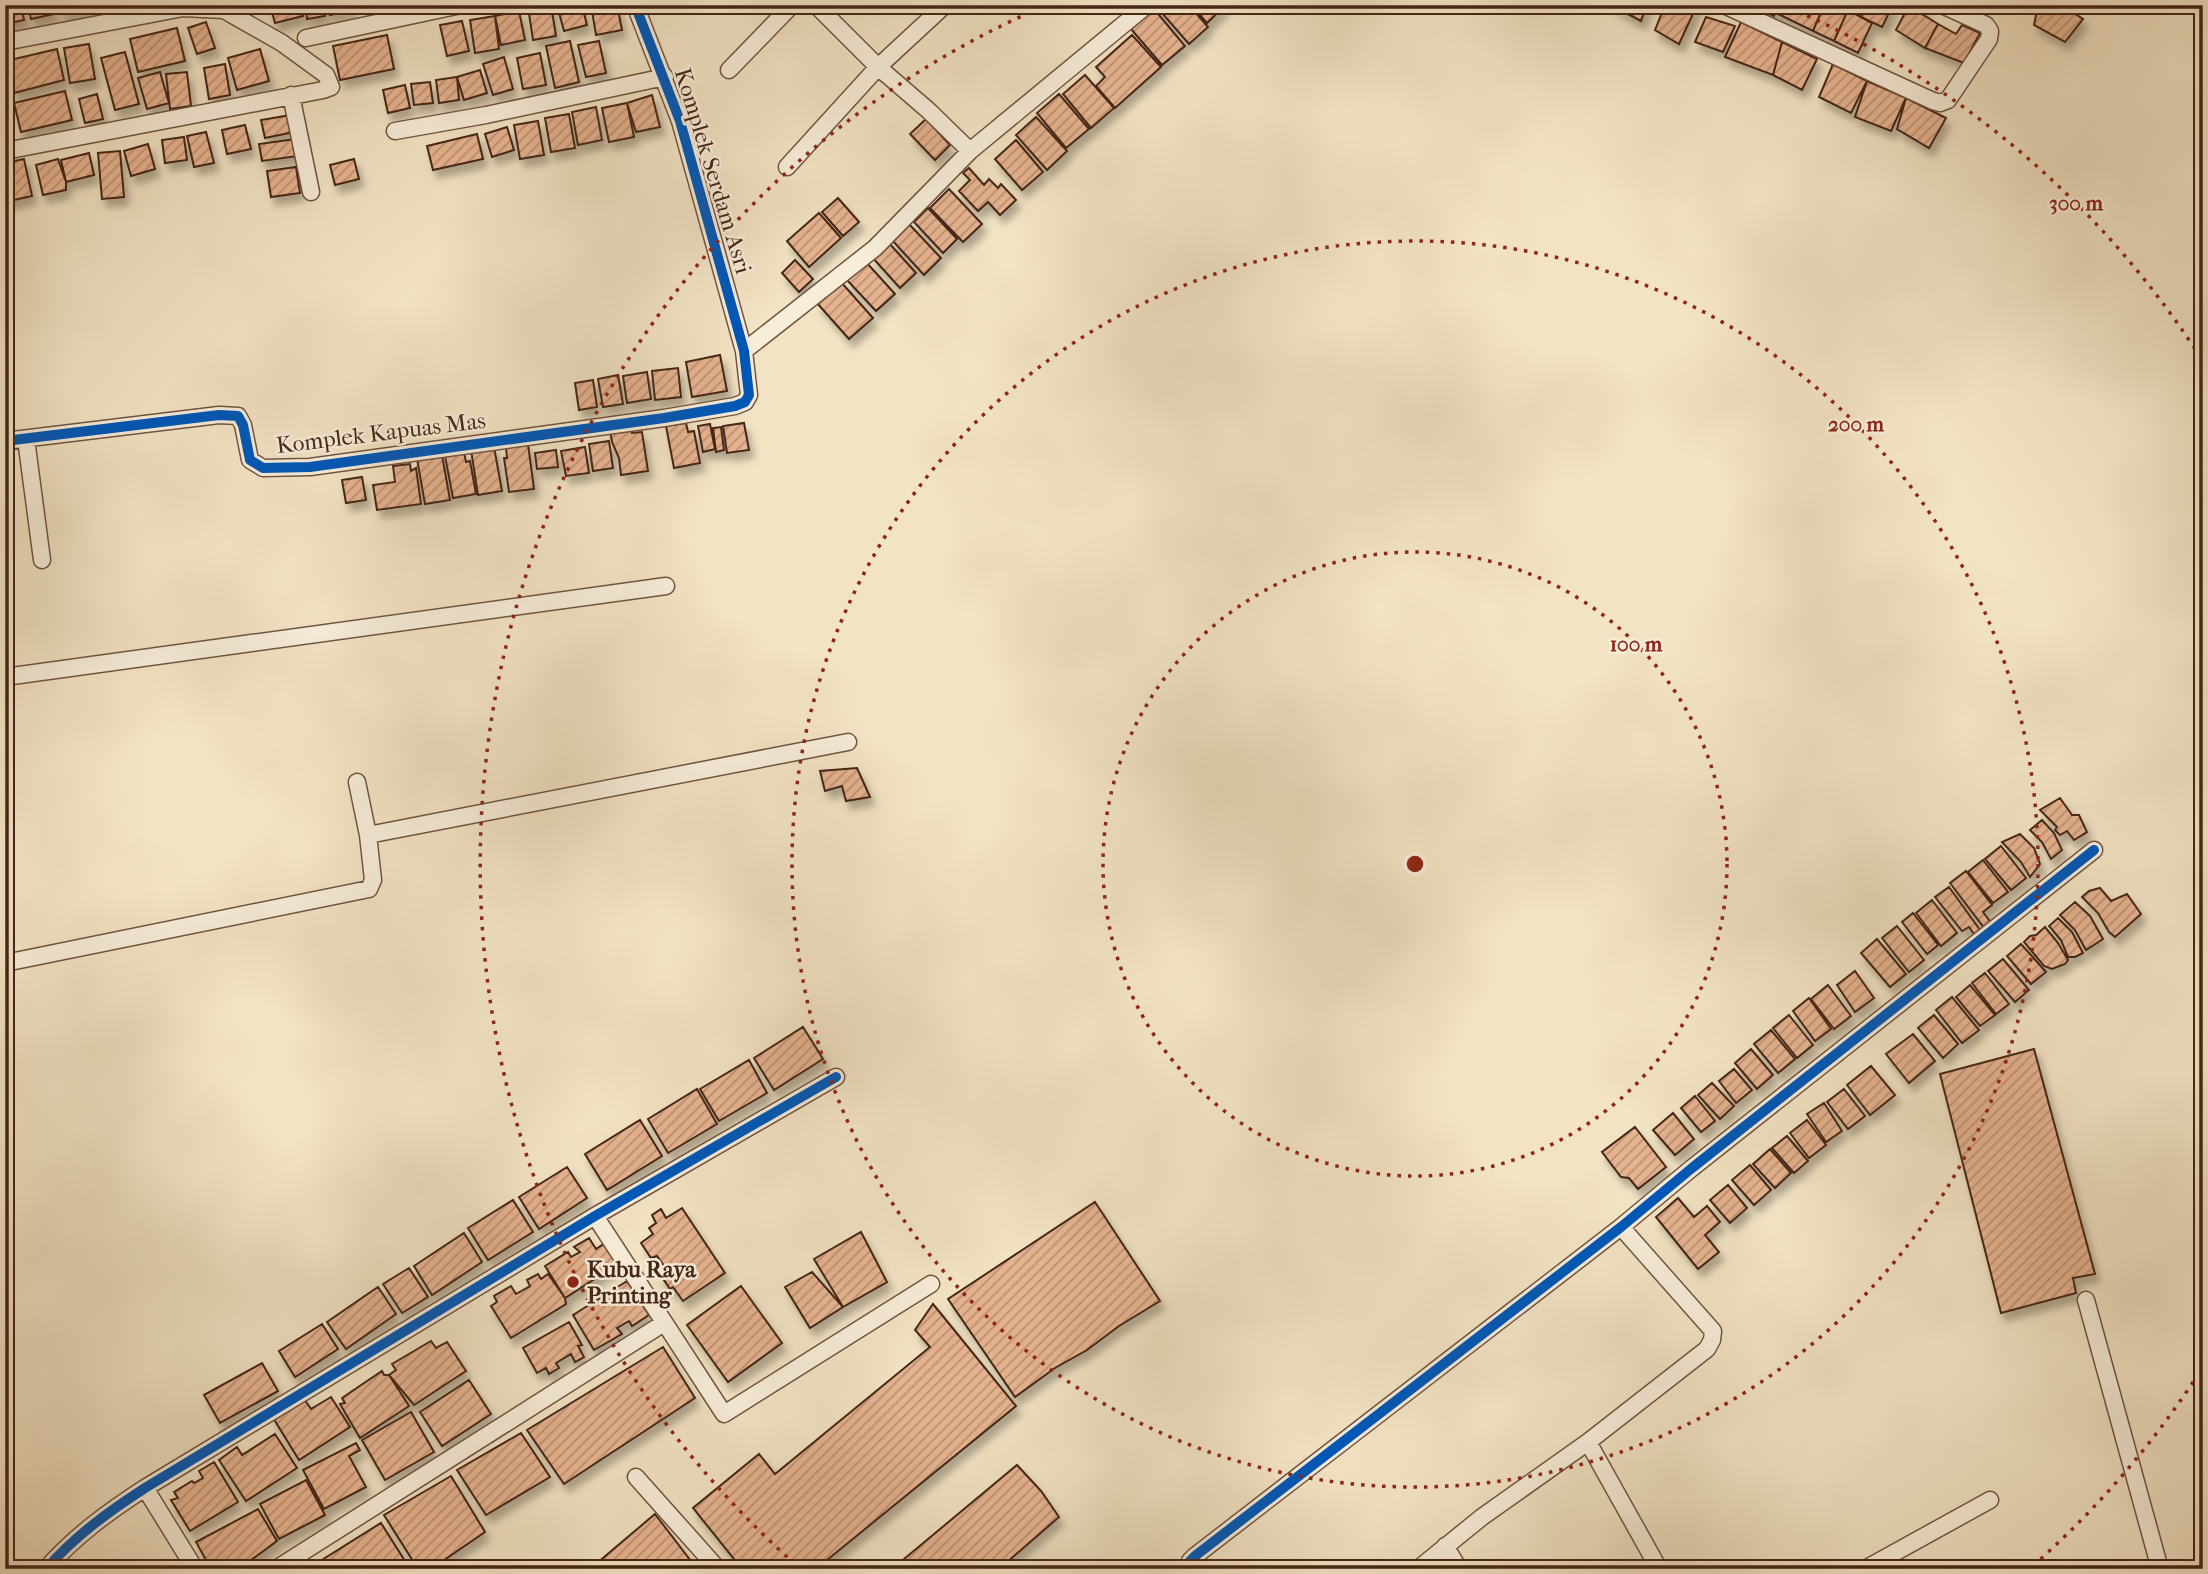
<svg xmlns="http://www.w3.org/2000/svg" width="2208" height="1574" font-family="'IM FELL French Canon',serif">
<style>
.building{fill:url(#building-hatch);stroke:#442517;stroke-width:2;filter:url(#shadow)}
.lines{fill:none;stroke-linecap:round;stroke-linejoin:round}
.minor-casing{stroke:#705442;stroke-width:19}
.minor{stroke:#f7edd9;stroke-width:16}
.cycleway-casing{stroke:#f7edd9;stroke-width:15}
.cycleway{stroke:#0057b8;stroke-width:10}
.ring{fill:none;stroke:#8f2418;stroke-width:3.5;stroke-dasharray:3.5 7}
.poi-dot{fill:#8f2418;stroke:#f7edd9;stroke-width:2.5}
.labels{text-anchor:middle;dominant-baseline:central;stroke-width:5;stroke-linejoin:round;paint-order:stroke}
.street-label{font-size:23px;fill:#442517;stroke:#f7edd9}
.poi-label{font-size:23px;font-weight:bold;fill:#442517;stroke:#f7edd9;text-anchor:start}
.centre{fill:#8f2418;stroke:#f7edd9;stroke-width:3.5}
.ring-label{font-size:21px;text-anchor:middle;font-weight:bold;fill:#8f2418;stroke:#f7edd9;stroke-width:5;stroke-linejoin:round;paint-order:stroke}
</style>
<defs>
<pattern id="building-hatch" width="6" height="6" patternUnits="userSpaceOnUse" patternTransform="scale(1.75)"><rect width="6" height="6" fill="#e6b38f"/><path d="M-1 1l2-2M0 6l6-6M5 7l2-2" fill="none" stroke="#bc9174"/></pattern>
<filter id="shadow"><feDropShadow dx="4.5" dy="8" stdDeviation="3.5" flood-color="#0004"/></filter>
</defs>
<rect width="100%" height="100%" fill="#f2e3c4"/>
<filter id="stains"><feTurbulence type="fractalNoise" baseFrequency=".00286" numOctaves="4"/><feColorMatrix values="0 0 0 0 .2 0 0 0 0 .09 0 0 0 0 .02 0 0 0 .5 -.17"/></filter>
<radialGradient id="worn" r=".72"><stop offset=".6" stop-color="#630" stop-opacity="0"/><stop offset="1" stop-color="#630" stop-opacity=".3"/></radialGradient>
<!-- building -->
<path class="building" d="M5,5h16l3,15 -19,4z
M28,5h24l2,9 -23,5z
M60,5h32v4l-30,5z
M270,5h30l3,11 -28,7z
M305,5h18l2,11 -18,3z
M327,5h24l1,5 -22,5z
M538,5h13l5,31 -23,4 -5,-33z
M557,5h25l5,20 -23,6z
M591,5h26l5,25 -26,5z
M1155,5h34l19,22 -19,17z
M1191,5h35l-19,18z
M1611,5h36l-6,16z
M1665,5h32l-18,39 -24,-14z
M1749,5h29l-4,11z
M1780,5h44l-11,26 -37,-18z
M1824,5h12l12,5 -14,31 -21,-10z
M1866,5h27l-11,22 -21,-10z
M1909,5l15,2 -2,7 16,10 -13,24 -29,-18z
M2038,5h23l22,14 -18,23 -31,-17z
M1154,9l31,37 -23,19 -31,-36z
M1848,10l24,13 -14,30 -24,-12z
M519,11l6,29 -24,5 -6,-29z
M495,16l4,33 -24,4 -5,-33z
M1706,17l29,9 -12,26 -28,-10z
M462,21l7,30 -22,5 -7,-31z
M206,22l9,26 -18,6 -9,-26z
M1741,22l41,20 -9,33 -48,-18z
M1938,24l18,10 6,-9 18,8 -16,30 -39,-15z
M177,28l8,33 -47,11 -8,-33z
M387,35l7,34 -54,11 -7,-34z
M1132,35l29,32 -46,41 -19,-22 9,-9 -9,-10z
M570,41l9,41 -24,6 -9,-42z
M599,41l7,32 -20,4 -8,-32z
M1782,42l35,17 -15,31 -29,-15z
M89,44l6,35 -25,4 -6,-35z
M57,49l7,31 -50,13 -8,-32z
M260,49l9,32 -32,9 -9,-32z
M125,52l14,52 -24,6 -14,-52z
M540,53l6,32 -23,4 -6,-31z
M504,57l9,32 -20,6 -10,-31z
M225,64l5,31 -21,4 -5,-31z
M1833,64l34,17 -16,32 -32,-16z
M480,70l7,23 -23,7 -7,-23z
M160,72l9,31 -22,6 -9,-31z
M187,72l4,34 -21,3 -4,-35z
M1085,75l29,33 -23,20 -28,-34z
M457,77l2,23 -20,3 -3,-23z
M1867,81l39,17 -15,33 -36,-14z
M430,82l3,21 -19,2 -3,-21z
M405,85l5,23 -22,5 -5,-23z
M65,91l7,29 -51,12 -7,-29z
M97,94l6,25 -18,4 -6,-24z
M1059,94l30,35 -23,19 -29,-35z
M652,95l8,32 -24,5 -9,-29z
M1906,98l40,20 -17,30 -32,-19z
M627,103l7,34 -25,5 -7,-34z
M596,107l6,33 -24,5 -6,-33z
M569,114l6,34 -24,4 -6,-34z
M291,115l3,17 -29,6 -4,-18z
M1036,117l31,34 -20,19 -31,-35z
M926,119l24,26 -15,15 -25,-26z
M538,121l6,34 -24,4 -6,-34z
M245,125l6,24 -24,5 -5,-24z
M507,127l7,23 -22,7 -7,-23z
M206,132l8,31 -20,4 -7,-31z
M477,134l6,25 -50,11 -6,-24z
M184,137l3,23 -22,3 -3,-23z
M296,139l2,17 -36,5 -3,-17z
M1016,140l27,32 -21,18 -27,-31z
M148,144l7,25 -24,7 -7,-25z
M120,151l4,46 -22,2 -4,-46z
M89,153l5,22 -28,7 -5,-22z
M24,159l8,37 -27,6v-39z
M58,159l8,23v8l-23,5 -7,-30z
M354,159l5,20 -24,6 -5,-20z
M296,167l4,26 -29,4 -4,-26z
M969,168l15,17 5,-6 9,9 3,-4 15,16 -16,15 -12,-13 -10,9 -19,-20 11,-11 -7,-7z
M949,189l33,35 -19,18 -33,-34z
M838,198l21,24 -16,14 -21,-24z
M928,208l29,31 -14,14 -29,-31z
M819,213l22,25 -32,29 -22,-26z
M909,224l32,34 -17,17 -32,-35z
M888,242l28,31 -16,15 -28,-31z
M795,260l18,19 -14,13 -17,-19z
M866,262l29,32 -19,17 -29,-31z
M841,282l32,36 -24,21 -32,-36z
M720,355l7,36 -35,6 -6,-35z
M678,368l3,29 -26,3 -3,-29z
M647,372l4,27 -24,4 -4,-27z
M618,375l5,29 -20,3 -5,-28z
M593,380l4,27 -18,3 -4,-27z
M686,423l2,9 6,-1 6,32 -26,5 -8,-42z
M744,423l5,27 -22,3 -4,-27z
M710,424l5,25 -12,3 -5,-26z
M721,427l3,23 -8,2 -3,-24z
M631,428l1,5 10,-1 6,39 -27,4 -2,-17 -7,-16 -2,-11z
M609,441l4,27 -20,3 -4,-27z
M528,444l6,45 -25,3 -5,-34h3l-1,-11z
M494,447l8,44 -24,4 -7,-45z
M585,447l4,26 -23,3 -5,-25z
M556,450l2,17 -21,2 -2,-16z
M464,452l2,10 4,-1 6,33 -23,4 -8,-42z
M442,455l8,45 -25,4 -8,-45z
M410,464l1,7 5,-3 5,36 -44,6 -4,-25 22,-3 -2,-16z
M362,477l4,23 -20,3 -4,-23z
M857,768l13,29 -24,4 -4,-15 -17,5 -5,-20z
M2060,798l12,17h7l8,17 -13,8 -7,-9 -7,4 -5,-5 2,-3 -17,-17z
M2042,820l12,13 8,17 -11,9 -9,-17 -12,-12z
M2020,834l14,14 6,16 -10,13 -9,-15 -19,-20z
M2001,846l25,32 -15,12 -26,-31z
M1983,860l25,32 -15,11 -25,-31z
M1966,871l26,34 -9,7 9,12 -7,5 -35,-46z
M1949,887l31,43 -6,4 -5,-7 -7,4 -27,-34z
M2100,888l11,13 16,-7 14,20 -26,23 -6,-5 -11,-19 -16,-16 7,-6z
M1932,900l25,33 -16,13 -25,-33z
M2075,902l15,14 13,23 -17,11 -11,-20 -15,-15z
M1913,913l25,32 -11,9 -25,-32z
M2058,918l14,14 11,21 -8,4h-7l-7,-17 -12,-14z
M1897,926l27,34 -15,12 -27,-34z
M2045,927l13,16 10,17 -3,4 -13,5 -8,-3 -20,-24 6,-6 6,-1z
M1877,939l29,35 -16,13 -29,-34z
M2021,944l25,28 -15,12 -24,-28z
M2003,959l26,31 -14,12 -27,-31z
M1855,971l19,27 -19,14 -18,-27z
M1985,973l24,31 -13,10 -24,-31z
M1828,985l23,31 -17,13 -23,-30z
M1970,985l25,30 -15,11 -24,-29z
M1952,997l27,33 -17,13 -26,-33z
M1809,998l22,31 -16,12 -22,-30z
M1789,1015l24,30 -16,13 -24,-30z
M1934,1015l24,29 -15,14 -25,-30z
M803,1027l20,32 -49,31 -20,-32z
M1771,1030l24,29 -17,14 -24,-29z
M1913,1034l22,27 -26,22 -23,-29z
M1751,1049l22,26 -16,14 -22,-26z
M2034,1049l61,225 -22,4 3,15 -75,20 -61,-239z
M749,1060l18,33 -48,28 -19,-32z
M1871,1066l24,29 -25,20 -23,-30z
M1734,1069l18,21 -16,13 -17,-22z
M1712,1083l22,23 -14,13 -22,-24z
M697,1089l20,35 -49,29 -20,-34z
M1844,1089l21,27 -17,13 -21,-27z
M1695,1096l20,25 -14,11 -20,-24z
M1824,1103l18,28 -16,11 -19,-28z
M1673,1113l21,26 -19,16 -22,-25z
M640,1120l22,36 -55,34 -22,-36z
M1807,1120l19,25 -17,13 -19,-25z
M1635,1127l31,40 -28,22 -9,-11 -8,-1 -19,-25z
M1787,1136l21,25 -14,12 -22,-25z
M1770,1149l21,24 -16,15 -22,-24z
M1750,1165l21,25 -17,15 -22,-25z
M567,1167l20,31 -48,31 -20,-32z
M1728,1185l19,23 -17,15 -20,-23z
M1678,1198l16,19 13,-11 13,16 -15,13 14,17 -21,17 -42,-52z
M513,1200l20,32 -45,28 -20,-32z
M1095,1202l65,99 -41,25 -32,24 -32,18 -40,29 -67,-98z
M682,1208l43,65 -42,28 -10,-14 -3,2 -10,-15 7,-4 -10,-14 -6,2 -10,-15 12,-9 -4,-6 7,-5 -4,-8 9,-6 5,9z
M861,1232l26,50 -44,25 -29,-48z
M464,1233l18,29 -50,33 -18,-29z
M589,1238l7,11 9,-6 13,21 -53,34 -20,-32 23,-14 3,5 9,-5 -6,-5z
M409,1268l19,29 -26,16 -19,-29z
M812,1272l31,35 -33,21 -25,-41z
M538,1274l3,5 7,-5 17,24 1,6 -55,34 -20,-32 6,-4 -3,-6 17,-10 5,8 14,-8 -3,-6z
M627,1281l22,34 -17,11 -3,-5 -12,7 5,6 -28,16 -21,-35z
M741,1286l41,57 -54,39 -41,-57z
M378,1287l18,27 -50,35 -19,-27z
M933,1304l83,102 -200,163h-74l-49,-61 66,-54 16,20 155,-127 -15,-17z
M569,1322l13,23 -4,1 6,11 -9,5 -4,-8 -15,9 3,5 -10,6 -3,-6 -9,5 -14,-25z
M322,1324l16,25 -43,28 -16,-26z
M431,1341l5,7 11,-6 19,29 -52,34 -25,-30 7,-5 -4,-6z
M663,1347l32,51 -131,86 -37,-54z
M262,1363l16,28 -58,32 -16,-28z
M382,1371l2,4h5l20,31 -49,32 -20,-34 5,-1 -3,-5z
M469,1380l22,34 -49,32 -22,-34z
M302,1396l9,13 20,-12 19,30 -51,33 -27,-44z
M411,1412l23,40 -49,28 -23,-40z
M521,1433l29,44 -64,38 -29,-45z
M275,1434l22,34 -51,33 -27,-41 18,-13 5,8z
M356,1443l4,7 -11,6 17,31 -42,22 -21,-39z
M214,1462l24,40 -48,29 -19,-31 7,-2 -4,-6 18,-11 2,2 9,-5 -4,-7z
M1017,1465l24,26 18,26 -60,52h-107z
M451,1476l34,56 -54,37h-13l-34,-54z
M306,1480l19,35 -46,24 -19,-35z
M258,1509l19,32 -38,28h-28l-15,-27z
M655,1514l42,55h-107z
M381,1523l29,46h-89l-4,-6z"/>
<g class="lines">
<!-- minor casing -->
<g class="minor-casing">
<path id="minor" d="M816,5l62,62 51,44 41,40
M1724,5l209,96 7,2 8,-3 41,-61 1,-8 -4,-6 -44,-20
M306,38l155,-33
M5,42l178,-34 41,2 58,33 44,32 5,12 -8,3 -318,61
M729,70l63,-65
M291,95l20,97
M395,131l91,-16 179,-38
M787,167l91,-100 67,-62
M744,351l131,-103 95,-97 177,-146
M26,439l16,121
M5,441l214,-26 19,1 5,9 7,35 13,8 47,-1 354,-49 71,-12 10,-4 4,-7 -5,-44 -64,-230 -45,-116
M5,677l661,-91
M357,782l11,53
M5,963l364,-74 4,-9 -5,-45 480,-93
M595,1216l129,198 207,-130
M2086,1300l74,269
M1588,1442l71,127
M636,1477l82,92
M145,1488l50,81
M1445,1546l14,23
M46,1569c29,-33 62,-57 99,-81l450,-272 241,-139
M276,1569l388,-246
M1193,1569l-3,-8 5,-5 426,-329 71,-59 402,-318
M1418,1569l64,-52 106,-75 119,-93 5,-9 1,-9 -92,-104
M1865,1569l125,-69"/>
</g>
<!-- minor -->
<use href="#minor" class="minor"/>
<!-- cycleway casing -->
<g class="cycleway-casing">
<path id="cycleway" d="M5,441l214,-26 19,1 5,9 7,35 13,8 47,-1 354,-49 71,-12 10,-4 4,-7 -5,-44 -64,-230 -45,-116
M46,1569c29,-33 62,-57 99,-81l450,-272 241,-139
M1193,1569l-3,-8 5,-5 426,-329 71,-59 402,-318"/>
</g>
<!-- cycleway -->
<use href="#cycleway" class="cycleway"/>
</g>
<!-- distance rings -->
<g class="ring">
<circle cx="1415" cy="864" r="312"/>
<circle cx="1415" cy="864" r="623"/>
<path d="M2199 1373A935 935 0 0 1 2035 1564M795 1564A935 935 0 0 1 1042 7M1788 7A935 935 0 0 1 2199 355"/>
</g>
<!-- markers -->
<circle class="poi-dot" cx="573" cy="1282" r="7"/>
<g class="labels">
<!-- street labels -->
<g class="street-label">
<text transform="translate(713 171) rotate(73)">Komplek Serdam Asri</text>
<text transform="translate(381 433) rotate(-7)">Komplek Kapuas Mas</text>
</g>
<!-- poi labels -->
<g class="poi-label">
<text x="587" y="1269">Kubu Raya<tspan x="587" dy="26">Printing</tspan></text>
</g>
</g>
<circle cx="1415" cy="864" r="10" class="centre"/>
<g class="ring-label">
<text x="2076" y="210">300 m</text>
<text x="1856" y="431">200 m</text>
<text x="1636" y="651">100 m</text>
</g>
<!-- margin -->
<rect width="2208" height="1574" fill="none" stroke="#f2e3c4" stroke-width="28"/>
<rect x="7" y="7" width="2194" height="1560" fill="none" stroke="#442517" stroke-width="3.5"/>
<rect x="14" y="14" width="2180" height="1546" fill="none" stroke="#442517" stroke-width="2"/>
<rect width="100%" height="100%" filter="url(#stains)"/>
<rect width="100%" height="100%" fill="url(#worn)"/>
</svg>
